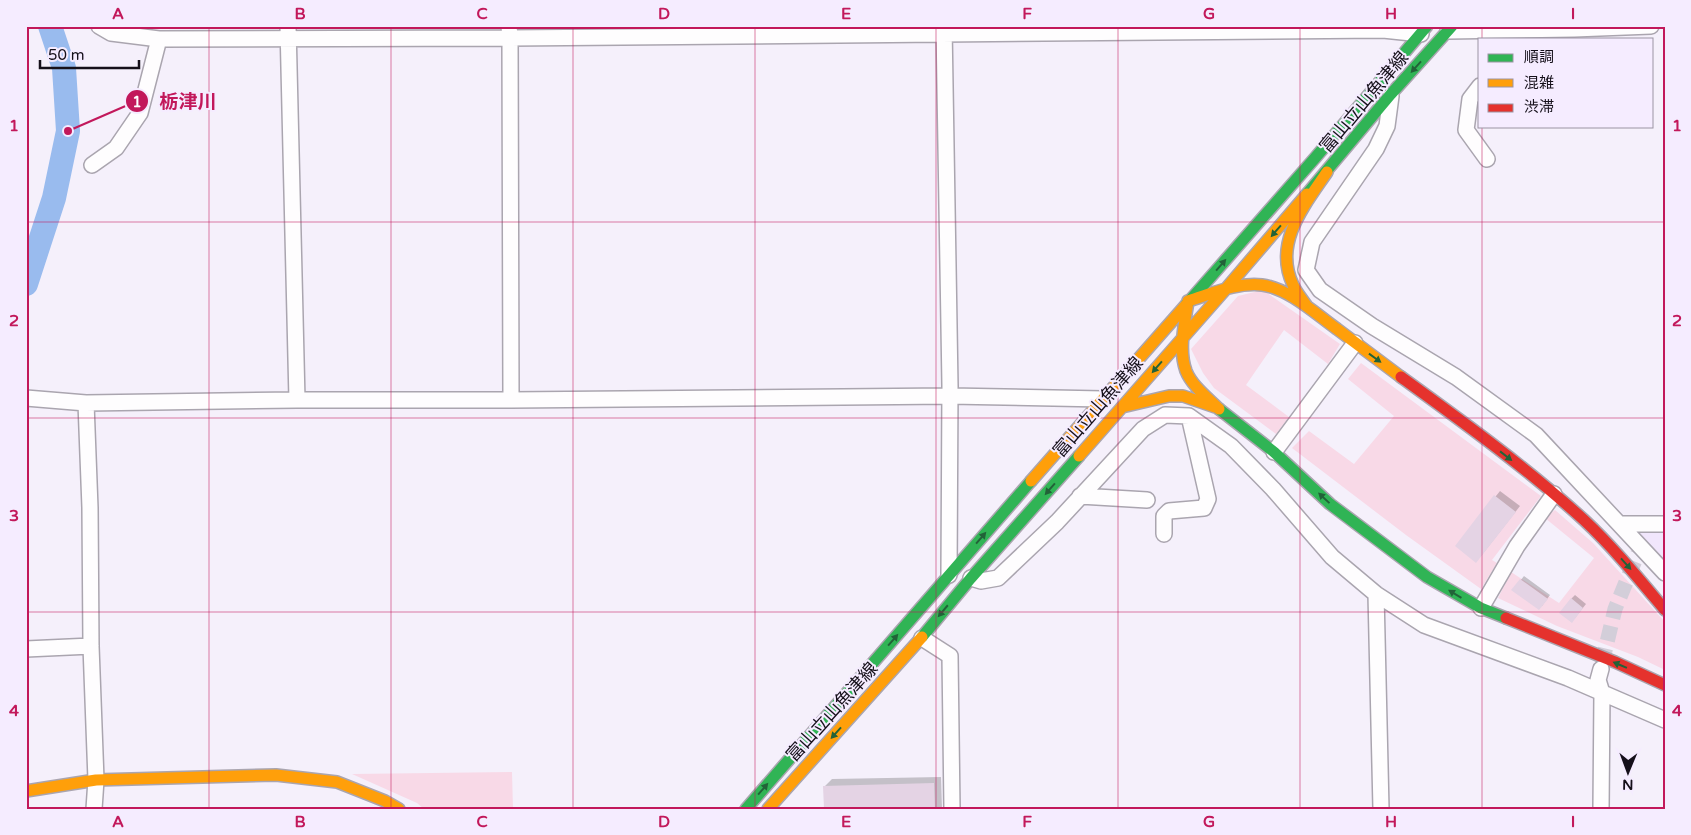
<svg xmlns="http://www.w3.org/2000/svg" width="1691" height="835" font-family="'Varela Round','Noto Sans JP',sans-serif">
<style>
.built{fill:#f1e6fc}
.green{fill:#f8d9e7}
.shadow{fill:#0003}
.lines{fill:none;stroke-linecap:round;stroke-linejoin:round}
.river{stroke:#9be;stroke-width:24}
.building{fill:#e4d3e4}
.street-tunnel{stroke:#d3ced9;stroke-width:15;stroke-dasharray:15 8;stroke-linecap:butt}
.street-casing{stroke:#aaa5af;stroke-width:18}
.fast-casing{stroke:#aaa5af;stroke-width:14}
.slow-casing{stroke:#aaa5af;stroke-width:14}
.jam-casing{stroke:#aaa5af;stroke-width:14}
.street{stroke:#fefdfe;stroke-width:15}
.fast{stroke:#30b455;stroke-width:11}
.slow{stroke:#ff9f0a;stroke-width:11}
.jam{stroke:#e5322d;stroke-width:11}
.oneway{fill:#226238}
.grid{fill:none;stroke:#c2185b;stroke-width:1;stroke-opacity:0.55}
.labels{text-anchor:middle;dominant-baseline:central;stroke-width:4;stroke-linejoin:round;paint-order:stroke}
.street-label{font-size:18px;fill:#15101a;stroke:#f5ecff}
.leader{fill:none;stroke:#c2185b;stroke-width:2}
.callout-dot{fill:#c2185b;stroke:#f5ecff;stroke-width:2}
.mark-label{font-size:15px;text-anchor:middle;font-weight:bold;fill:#fff}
.callout-label{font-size:19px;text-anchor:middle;font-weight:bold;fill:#c2185b;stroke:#f5ecff;stroke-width:4;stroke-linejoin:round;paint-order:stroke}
.neatline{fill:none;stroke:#c2185b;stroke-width:2}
.grid-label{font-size:16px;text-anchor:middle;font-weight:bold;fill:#c2185b}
</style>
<rect width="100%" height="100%" fill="#f5f0fb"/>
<!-- built -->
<path class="built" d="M1665,528v37l-31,-36z"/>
<!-- green -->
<path class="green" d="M1263,290l77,54 -12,20 -44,-34 -38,55 43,32 -13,17 -62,-46 -11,-15 -12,-24 47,-53z
M1361,363l180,133 -49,64 5,3 -16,26 -75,-54 -114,-87 17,-17 45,33 40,-48 -46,-37z
M1555,510l38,33 72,79v48l-27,-13 -81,-31 -59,-28 13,-26 48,31 35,-45 -49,-40z
M512,772l1,37h-89l-7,-6 -65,-29z"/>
<!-- shadow -->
<path class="shadow" d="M1500,491l20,15 -39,50 -25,-10z
M1524,576l26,19 -8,11 -29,-16z
M1575,595l11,9 -11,14 -4,-19z
M941,777l1,32h-117v-23l7,-7z"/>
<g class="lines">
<!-- river -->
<path class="river" d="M26,284l28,-86 14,-67 -4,-63 -14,-42"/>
</g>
<!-- building -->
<path class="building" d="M1494,495l22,17 -40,51 -21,-17z
M1520,579l28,20 -9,11 -28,-20z
M1571,598l12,10 -11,15 -13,-10z
M934,783l1,26h-111l-1,-23z"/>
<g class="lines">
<!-- street-tunnel -->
<path class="street-tunnel" d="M1602,663l13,-54 23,-56"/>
<!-- street casing -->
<g class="street-casing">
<path id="street" d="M99,26l12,7 48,6 351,-1 873,-8 38,4
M288,26l9,374
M509,26l1,12 1,362
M944,26l6,360 -1,189
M1448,31l126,-2 77,-3
M1480,86l-10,13 -4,31 21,29
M1391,96l-4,30 -11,23 -64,93 -6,28 14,20 52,36 84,51 80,58 129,138
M92,165l24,-17 24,-35 19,-74
M26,398l60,5 211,-3h214l439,-4 153,3
M86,403l4,105 1,138 5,134 -2,29
M1274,452l81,-109
M1080,496l67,4
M1620,524h45
M1164,534v-18l5,-5 35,-3 4,-9 -19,-83
M971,578l10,3 17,-3 59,-56 86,-93 22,-14 24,1 42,30 42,43 59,68 44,37 48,31 144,53 97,42
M1376,594l5,215
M1481,608l36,-62 37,-52
M922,638l28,18 2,153
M26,649l65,-3
M1601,669l-3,11 4,13 -1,116"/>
</g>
<!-- fast casing -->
<g class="fast-casing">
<path id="fast" d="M1307,194l84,-100 61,-68
M1186,305l129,-147 112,-132
M1219,409l55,43 56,52 97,73 54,31 25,10
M922,637l49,-59 108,-122
M746,809l285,-328"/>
</g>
<!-- slow casing -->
<g class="slow-casing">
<path id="slow" d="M1306,305c-4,-6 -10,-13 -13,-20 -20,-42 11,-79 34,-113
M1122,407l47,-11h14l32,11
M1219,409c-11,-11 -27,-23 -33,-38 -8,-22 -1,-48 2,-70 23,-7 49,-19 74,-16 26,3 54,29 75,44 21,16 43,32 64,48
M1079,456l145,-165 83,-97
M1031,481l155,-176
M26,791l70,-11 180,-5 61,7 48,19 14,8
M768,809l154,-172"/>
</g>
<!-- jam casing -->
<g class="jam-casing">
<path id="jam" d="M1401,377c62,45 126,91 183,143 29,27 55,59 81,90
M1506,618l109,44 50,23"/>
</g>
<!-- street -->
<use href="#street" class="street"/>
<!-- fast -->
<use href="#fast" class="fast"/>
<!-- slow -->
<use href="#slow" class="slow"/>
<!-- jam -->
<use href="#jam" class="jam"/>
</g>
<!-- one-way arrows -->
<defs><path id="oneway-solid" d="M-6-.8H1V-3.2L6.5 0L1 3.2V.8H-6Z" transform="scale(1.25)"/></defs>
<g class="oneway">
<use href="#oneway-solid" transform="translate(1416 67) rotate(132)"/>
<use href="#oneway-solid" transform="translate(1276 231) rotate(131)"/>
<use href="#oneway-solid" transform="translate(1221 265) rotate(-49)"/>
<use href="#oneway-solid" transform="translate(1375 358) rotate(36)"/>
<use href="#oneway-solid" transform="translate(1157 367) rotate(131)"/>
<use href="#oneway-solid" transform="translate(1506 456) rotate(38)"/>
<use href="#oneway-solid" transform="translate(1050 489) rotate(131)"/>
<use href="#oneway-solid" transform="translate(1324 498) rotate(-137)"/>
<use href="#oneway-solid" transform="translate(981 538) rotate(-49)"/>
<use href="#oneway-solid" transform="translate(1626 564) rotate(48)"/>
<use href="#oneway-solid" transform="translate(1455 594) rotate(-149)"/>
<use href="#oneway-solid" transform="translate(943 611) rotate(130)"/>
<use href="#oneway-solid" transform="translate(893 640) rotate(-49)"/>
<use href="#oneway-solid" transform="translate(1620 665) rotate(-157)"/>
<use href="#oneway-solid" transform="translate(836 733) rotate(132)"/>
<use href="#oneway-solid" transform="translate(763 789) rotate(-49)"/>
</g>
<!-- grid -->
<path class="grid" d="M209,26v783M391,26v783M573,26v783M755,26v783M936,26v783M1118,26v783M1300,26v783M1482,26v13M1482,126v683M26,222h1639M26,418h1639M26,612h1639"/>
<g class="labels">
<!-- street labels -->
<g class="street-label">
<text transform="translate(1364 102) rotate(-50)">富山立山魚津線</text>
<text transform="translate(1098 407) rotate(-49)">富山立山魚津線</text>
<text transform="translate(832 712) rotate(-48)">富山立山魚津線</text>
</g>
</g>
<!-- callouts -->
<path class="leader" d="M68 131L137 101"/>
<g class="callout-dot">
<circle cx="68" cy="131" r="5"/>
<circle cx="137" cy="101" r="12"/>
</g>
<g class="mark-label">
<text x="137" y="107">1</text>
</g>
<g class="callout-label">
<text x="188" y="108">栃津川</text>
</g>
<!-- border -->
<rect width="1691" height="835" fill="none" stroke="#f5ecff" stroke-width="55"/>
<!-- legend -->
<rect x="1478" y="38" width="175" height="90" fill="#f5ecff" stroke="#9b94a3"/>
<rect x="1488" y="54" width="25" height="8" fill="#30b455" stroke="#9b94a3"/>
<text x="1524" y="62" font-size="15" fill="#15101a">順調</text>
<rect x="1488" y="79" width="25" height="8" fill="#ff9f0a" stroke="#9b94a3"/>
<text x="1524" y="88" font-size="15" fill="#15101a">混雑</text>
<rect x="1488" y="104" width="25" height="8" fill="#e5322d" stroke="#9b94a3"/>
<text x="1524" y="112" font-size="15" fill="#15101a">渋滞</text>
<!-- north arrow -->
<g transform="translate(1628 772) rotate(181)" stroke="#f5ecff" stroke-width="4" paint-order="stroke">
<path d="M0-4L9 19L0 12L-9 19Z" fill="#15101a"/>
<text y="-8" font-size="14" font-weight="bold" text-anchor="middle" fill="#15101a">N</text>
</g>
<!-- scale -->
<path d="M40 60v8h99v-8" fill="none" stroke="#15101a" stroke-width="2.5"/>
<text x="48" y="60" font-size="15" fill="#15101a" stroke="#f5ecff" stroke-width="4" paint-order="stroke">50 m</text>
<rect x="28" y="28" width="1636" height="780" class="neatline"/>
<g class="grid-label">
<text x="118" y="19">A</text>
<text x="300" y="19">B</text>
<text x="482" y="19">C</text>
<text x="664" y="19">D</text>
<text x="846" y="19">E</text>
<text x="1027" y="19">F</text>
<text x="1209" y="19">G</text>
<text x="1391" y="19">H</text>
<text x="1573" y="19">I</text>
<text x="14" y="131">1</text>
<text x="1677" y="131">1</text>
<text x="14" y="326">2</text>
<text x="1677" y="326">2</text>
<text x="14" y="521">3</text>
<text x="1677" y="521">3</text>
<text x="14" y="716">4</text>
<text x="1677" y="716">4</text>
<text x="118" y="827">A</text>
<text x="300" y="827">B</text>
<text x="482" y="827">C</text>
<text x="664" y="827">D</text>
<text x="846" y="827">E</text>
<text x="1027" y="827">F</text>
<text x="1209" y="827">G</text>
<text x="1391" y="827">H</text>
<text x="1573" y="827">I</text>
</g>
</svg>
